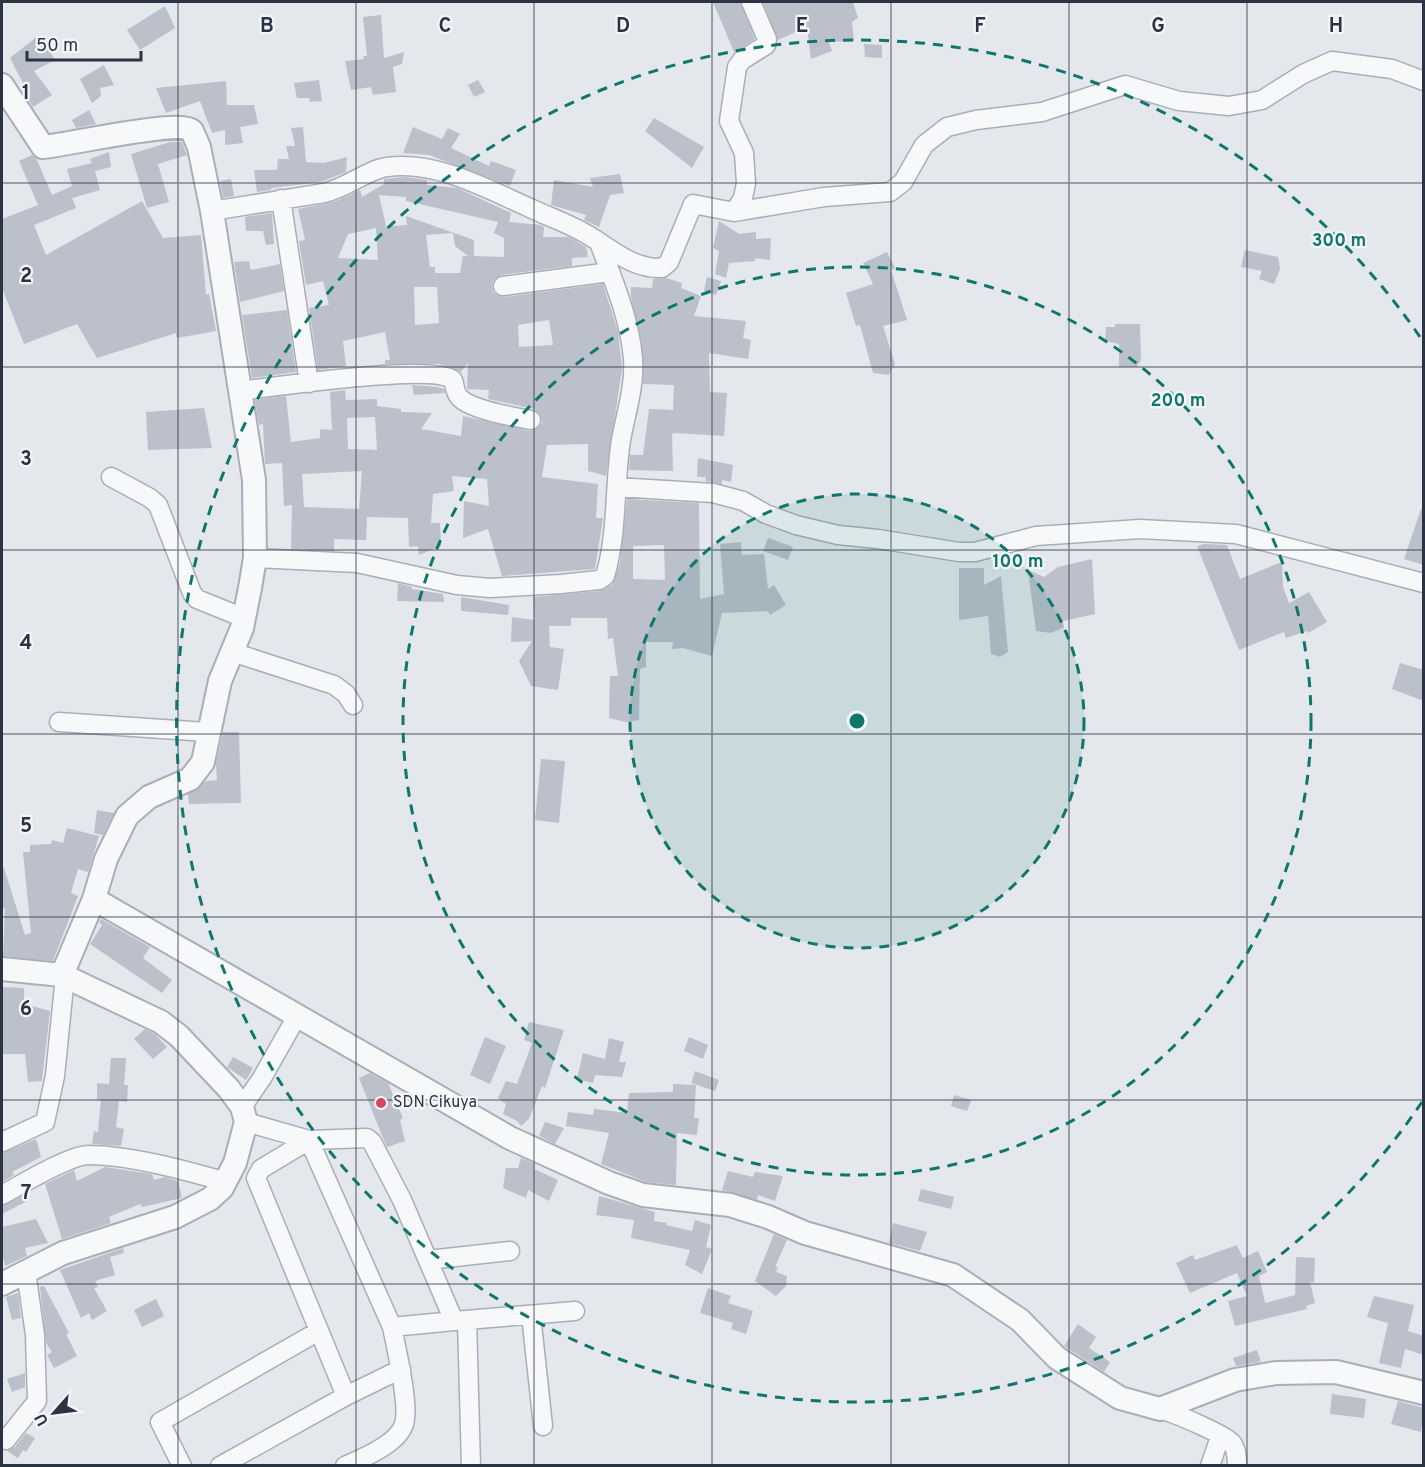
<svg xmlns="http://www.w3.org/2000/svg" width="1425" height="1467" font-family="Overpass,sans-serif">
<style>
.building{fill:#bbc0ca;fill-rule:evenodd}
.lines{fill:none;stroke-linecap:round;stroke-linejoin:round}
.minor-casing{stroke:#a9aeb7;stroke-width:21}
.tertiary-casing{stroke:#a9aeb7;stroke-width:26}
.minor{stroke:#f7f8fa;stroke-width:18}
.tertiary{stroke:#f7f8fa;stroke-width:22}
.grid{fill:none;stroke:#2b3445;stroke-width:1.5;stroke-opacity:0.55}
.ring{fill:none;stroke:#0f766e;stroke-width:3;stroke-dasharray:10 8}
.poi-dot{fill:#d1495b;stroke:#f4f6f9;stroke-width:2}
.labels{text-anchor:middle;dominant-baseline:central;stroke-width:4.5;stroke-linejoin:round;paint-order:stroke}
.poi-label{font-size:16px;fill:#2b3445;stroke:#f4f6f9;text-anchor:start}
.grid-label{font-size:20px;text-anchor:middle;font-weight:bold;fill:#2b3445;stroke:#f4f6f9;stroke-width:4.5;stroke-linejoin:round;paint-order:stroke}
.centre{fill:#0f766e;stroke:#f4f6f9;stroke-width:3}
.ring-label{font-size:18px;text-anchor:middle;font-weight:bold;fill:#0f766e;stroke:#f4f6f9;stroke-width:4.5;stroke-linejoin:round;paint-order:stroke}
</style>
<rect width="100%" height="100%" fill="#e4e7ec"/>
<!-- building -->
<path class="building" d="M713,2h27l15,37 -21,13z
M763,2h90l5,16 -6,4 2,19 -25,1 3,9 -21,8 -4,-32 -29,13z
M165,6l10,22 -35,22 -13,-20z
M381,15l3,43 20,-6 -2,12 -9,3 3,25 -23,3 -2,-8 -20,3 -6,-29 19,-2 -1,-3h4l-4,-39z
M39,35l16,25 -21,11 18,24 -19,12 -12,-18 4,-2 -15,-29z
M864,44l18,1v13l-17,-1z
M104,65l10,20 -14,3 1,8 -9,7 -12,-24z
M319,80l3,21 -12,1 -1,-4h-12l-3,-15z
M478,80l7,12 -11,5 -6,-12z
M226,81l1,24h27l4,19 -18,3 3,16 -18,2v-15l-13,3 -12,-32 -34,12 -10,-25z
M89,110l7,14 -20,4 -4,-8z
M654,118l50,29 -12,21 -47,-37z
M303,127l3,35 18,1 23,-6 -1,15 -25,10 -50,6v2l-14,2 -3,-22h23l1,-11h11l-3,-13h9l-4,-18z
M413,127l29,12 6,-11 12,6 -9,14 38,18 2,-5 25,9 -6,16 -81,-31 -26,-2z
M170,142h12l5,13 -29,9 11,38 -22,6 -16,-54z
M109,152l2,15 -16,4 5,19 -28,8 4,10 -42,17 12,30 96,-54 21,37 38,-3 5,60 3,-1 7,37 -39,7 -1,-5 -79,25 -20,-34 -53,20 -22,-56v-69l36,-14 -19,-44 13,-6 4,3 16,37 20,-9 -5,-17 25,-6 -2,-4z
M620,174l4,19 -14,2 -11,32 -15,-7 2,-5 -35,-10 3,-25 39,7 -3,-9z
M405,177l22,3v5l30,3 54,25 -2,9 32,3 3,2 -1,10h26l17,10 2,10 -16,1v8l-71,9 -8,6 -1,6 2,6 10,4 99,-13 15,48 4,37 -16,107 -18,-5v-27l-41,1 -5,32 56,7 -2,34h7l-8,51 -93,7 -14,-47 -25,9 1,-37 25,5 -2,-27 -35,-3 2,15 -21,3 -2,29h9l1,23 -22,9 -1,-9 -9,1 -1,-29 -41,-1 -1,23 -32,-1v12l-43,-2 1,-44 -8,1 -2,-43 -17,1 -2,-40 -4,1 -4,-25 31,-4 5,46 29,-4v-9l12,1 -2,-38 15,-2 1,10 31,-1v7l24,3v3l31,1 -11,16 40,7 2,-20 66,15 6,-1 7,-7 -1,-7 -7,-7 -46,-10 1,-9 -22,-1 1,-26 -7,9 -21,-8h-55v-4h5l-5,-28 -42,9 3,25 -28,4 -9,-62 20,-3 -6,-24 -17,4 -7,-44 6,-1 -7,-31 38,-8 24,-11 2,7 22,-13v-5zM379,195l27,2v4l92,21 -4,11 10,5v19l-30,-1v-16l-68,-24 1,9 -28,2 7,-1zM376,228l2,32 -40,-2 10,-24zM453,233l2,13 13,10h-5l-3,17h-25v-6h-5l-4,-32zM414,287h23l2,36 -24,2zM549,320l4,25 -34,2 -1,-22zM375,417l2,33 -29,-1 -1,-31zM362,471l-3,38 -55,-2 -2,-33z
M231,179l3,17 -11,2 -3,-17z
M272,213l2,31 -8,1 -3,-14h-17l-1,-14z
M719,221l20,13 17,-2v7l15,-1 -1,22 -15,-2v3l-26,2 -3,15 -11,-4 4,-23 -6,-3z
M1245,250l33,7 2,12 -6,15 -15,-5 3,-8 -21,-4z
M887,252l8,16 -4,2 16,50 -24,6 12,38 -6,11 -16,-2 -13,-48 -4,1 -10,-33 27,-9 -10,-21z
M249,261l2,9 29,-6 4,27 -44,11 -6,-40z
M707,277l14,4 -5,14 -12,-4z
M666,278l16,5 -1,5 20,8 -7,20 52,5 -3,17 8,2 -3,19 -39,-6 1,39 17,1 -3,43 -49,-3 -3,1 1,37 -44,-1 1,-15h13l6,-46 24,1 1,-25 -31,-1 -1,-41 -11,-46v-10l21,1 1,-9z
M287,310l9,62 -44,6 -10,-63z
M1115,324h25l1,36 -4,7h-18v-23l-14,-3 1,-14h9z
M412,385l25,2 7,2 1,4 -31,2z
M204,408l8,40 -64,2 -2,-38z
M698,458l35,7 -2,17 -9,-2v4l-17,-3 1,-4h-9z
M627,499l72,4 1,96 24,-5 -4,-50 21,-2 1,13 22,-1 4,35 6,-4 12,20 -16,10 -2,-4 -46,2 -10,43 -29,-8 -11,1 1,-7h-27v25l-6,2 -1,51 -13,2 -17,-4 1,-42h8l-5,-38 -5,1 -1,-21h-36v8h-22l1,21 14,2 -6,41 -27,-4 -12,-25 13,-20 -21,1 1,-25 22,3 -1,-23 67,-6 12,-6 8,-23zM664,545l1,35 -32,-1v-33z
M1421,509h3v56l-20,-6z
M768,538l25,9 -5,13 -25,-9z
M1204,544l23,1 13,34 42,-17 1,25 6,16 20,-11 18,30 -19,11 -1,-2 -21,7 -2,-6 -45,18 -42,-104z
M1092,559l3,55 -32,7 1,6 -13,6 -15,-2 -8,-61 16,7 14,-10z
M959,568h25v17l17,-9 7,76 -8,5 -9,-3 -3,-38 -29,4z
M398,583l14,4v2l31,5 1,8 -47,-1z
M461,597l48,8 -1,10 -47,-4z
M1400,663l24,7v31l-32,-12z
M223,732h16l2,71 -52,1 -1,-10 18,-13 11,-1 -1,-16z
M541,759l24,2 -6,62 -24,-3z
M97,810l17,3 -11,22 -9,-2z
M67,828l32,8 -11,36 -10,-3 -7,24 7,3 -25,65 -50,-5 2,-48 -3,1v-41h2l21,67 6,-2 -8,-81h7v-7l21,-1 1,-4 11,3z
M101,919l49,28 -7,11 29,22 -10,13 -72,-49 12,-19 -3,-3z
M2,987l22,1v16l26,7 -8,70 -14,1 -3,-28h-23z
M529,1022l35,8 -19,58 -3,-2 -13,33 -8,7 -4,-5 -14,-7 3,-10 -8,-6 8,-17 11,3 15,-41 -8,-3z
M145,1029l11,6 11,12 -14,12 -19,-20z
M485,1037l21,9 -16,38 -20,-9z
M689,1037l19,8 -5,14 -19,-8z
M609,1038l15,4 -5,20h7l-4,15 -27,-2 -2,8 -16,-4 6,-26 22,6z
M233,1057l20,11 -7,12 -19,-13z
M111,1058h15l-2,27h4l-1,17 -8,-1 -3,26 8,2 -3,17 -29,-2 2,-13 4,1 3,-32h-4v-17l12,1z
M695,1071l24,9 -4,11 -24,-8z
M370,1073l18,10 15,35 -3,2 5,21 -18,6 -4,-9 -24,-60z
M673,1084l23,1 -2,33h5l-2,17 -20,-2 -1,52 -30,-3 -45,-18 8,-31 -43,-7 2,-14 25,3 1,-6 33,4 2,-20 44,-1z
M954,1095l17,5 -4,11 -16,-5z
M545,1122l19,6 -9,16 -16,-8z
M36,1139l5,18 -29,15 2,3 -12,7v-29z
M521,1158l14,6 -1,5 24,11 -9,21 -21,-11 -2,8 -23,-10 3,-20h12z
M105,1167l47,7 2,6 11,-3 13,4 4,17 -40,9 -2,-3 -31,13 2,6 -49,16 -17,-55 29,-14 3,11z
M728,1171l25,6 2,-5 28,4 -8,25 -17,-6 -1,5 -35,-10z
M921,1189l33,8 -3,12 -33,-8z
M24,1195l3,6 -25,13v-8z
M599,1196l56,16 -1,9 13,2 -1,2 26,6 3,-11 16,5 -5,22 6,2 -10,25 -17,-9 5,-15 -59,-12 3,-18 -38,-5z
M36,1219l12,24 -23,5 2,8 -22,10 -3,-13v-26z
M893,1223l34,9 -7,19 -31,-8z
M774,1234l13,6 -12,27h3l-2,5 11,4 -1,10 -10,10 -21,-15z
M1237,1245l6,13 15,-7 9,21 -8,4 6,27 30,-8 1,-38 19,1 -1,25 -4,-1 5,21 -9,3 1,3 -72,17 -7,-25 19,-5 -10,-23 -47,20 -14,-30 17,-8 2,5z
M123,1248l1,5 -14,4 5,18 -20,6 3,6 -4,1 13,23 -15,9 -3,-7 -8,5 -21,-48z
M44,1286l25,47 -3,1 11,22 -23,12 -7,-13 5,-3 -6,-9 -6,-56z
M708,1288l23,8 -3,7 25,8 -7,23 -15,-5 2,-6 -33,-10z
M18,1293l3,25 -9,2 -6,-23z
M1374,1296l40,9 -6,26 16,5v19l-19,-6 -4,19 -22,-5 9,-40 -21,-6z
M156,1299l8,17 -22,11 -8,-17z
M1078,1324l18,13 -7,11 21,14 -6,10 -40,-26z
M1257,1350l4,12 -25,4 -3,-8z
M25,1373v14l-13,5 -5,-13z
M1332,1394l34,5 -2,19 -34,-4z
M1398,1401l26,7 -3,24 -30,-8z
M26,1433l9,5 -9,14 -3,-2 -5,8 -11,-7 8,-4z"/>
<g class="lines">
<!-- minor casing -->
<g class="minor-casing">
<path id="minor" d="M281,199l28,184
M212,211l112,-18c22,-5 45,-24 63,-26 49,-7 100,22 143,41 19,9 40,16 58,27 24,14 44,34 74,33l7,-6 24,-58 41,8 90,-15 66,-5 13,-10 21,-37 23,-18 29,-7 66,-8 83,-27 54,16 50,5 33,-6 41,-26 29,-13 60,8 32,12
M734,212l9,-14 3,-15 -2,-30 -15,-32 8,-54 5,-7 24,-15 1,-6 -16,-37
M503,286l107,-14
M239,391c35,-4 192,-28 214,-11 2,6 2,14 7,18 12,12 54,19 71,22
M111,477l39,21 8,7 34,88 5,6 47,19
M617,487l96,6 30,8 23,13 30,11 42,10 40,4 81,13h16l61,-16 104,-7 96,5 188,49
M255,558l102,5 100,22 33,3 71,-4 38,-4 6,-4c13,-43 9,-92 16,-136 5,-27 14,-54 12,-81 -3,-39 -19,-77 -33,-114
M232,652l102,33 12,9 7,11
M59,722l148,10
M242,1107l20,-29 35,-62
M246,1122l63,18 58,-2 5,4 30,58 52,121 121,-10
M2,1142l43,-20 10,-46 10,-100
M2,1195c18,-10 69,-41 88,-40 44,1 94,15 136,27
M428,1260l82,-9
M531,1315l12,111
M467,1320l4,146
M346,1396l55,-27
M1160,1409c14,4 64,25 72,34 5,7 5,15 5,23
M6,1440l31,-39 -2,-66 -9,-64
M182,1466l-22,-44 159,-91
M220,1466l126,-70 -90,-218 5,-9 48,-29 83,187 62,-6
M345,1466c18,-8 53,-22 59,-42 6,-18 -8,-77 -12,-97
M1210,1466l10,-29"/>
</g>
<!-- tertiary casing -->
<g class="tertiary-casing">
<path id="tertiary" d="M2,85l41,62c24,-2 136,-28 149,-16l7,16 13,64 42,269 1,78 -5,30 -8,40 -22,53 -17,81 -13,17 -41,18 -22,19 -21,43 -12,40 -32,76
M94,899l416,239 99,45 34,12 87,10 38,12 37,16 148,42 67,45 37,38 63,40 40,11 75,-29 41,-7 60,-1 88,21
M2,969l60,6 99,47 18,14 50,53 13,18 4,15 -11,41 -13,25 -12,11 -35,18 -112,36 -61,31"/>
</g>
<!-- minor -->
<use href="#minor" class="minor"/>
<!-- tertiary -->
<use href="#tertiary" class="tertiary"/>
</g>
<!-- grid -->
<path class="grid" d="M178,2v1464M356,2v1464M534,2v1464M712,2v1464M891,2v1464M1069,2v1464M1247,2v1464M2,183h1422M2,367h1422M2,550h1422M2,734h1422M2,917h1422M2,1100h1422M2,1284h1422"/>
<!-- distance rings -->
<circle cx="857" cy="721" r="227" fill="#0f766e" fill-opacity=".12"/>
<g class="ring">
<circle cx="857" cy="721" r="227"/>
<circle cx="857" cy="721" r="454"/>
<path d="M1422 1102A681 681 0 1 1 1422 340"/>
</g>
<!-- markers -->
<circle class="poi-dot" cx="381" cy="1103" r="6"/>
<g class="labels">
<!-- poi labels -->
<g class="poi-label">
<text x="393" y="1103">SDN Cikuya</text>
</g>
</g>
<g class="grid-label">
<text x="267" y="32">B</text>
<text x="445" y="32">C</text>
<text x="623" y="32">D</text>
<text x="802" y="32">E</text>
<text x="980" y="32">F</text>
<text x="1158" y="32">G</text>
<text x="1336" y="32">H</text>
<text x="26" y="99">1</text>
<text x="26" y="282">2</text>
<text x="26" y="465">3</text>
<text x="26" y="649">4</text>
<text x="26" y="832">5</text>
<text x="26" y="1015">6</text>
<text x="26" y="1199">7</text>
</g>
<circle cx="857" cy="721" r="9" class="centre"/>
<g class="ring-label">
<text x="1339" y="246">300 m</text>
<text x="1178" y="406">200 m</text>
<text x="1018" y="567">100 m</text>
</g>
<!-- border -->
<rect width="1425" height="1467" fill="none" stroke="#2b3445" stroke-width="6"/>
<!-- north arrow -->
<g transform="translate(54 1413) rotate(242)" stroke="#f4f6f9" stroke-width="4.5" paint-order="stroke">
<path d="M0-4.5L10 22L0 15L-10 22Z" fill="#2b3445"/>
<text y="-9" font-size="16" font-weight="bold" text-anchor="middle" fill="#2b3445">U</text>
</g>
<!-- scale -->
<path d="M27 51v9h114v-9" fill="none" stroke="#2b3445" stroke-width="3"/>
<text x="36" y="51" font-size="18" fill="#2b3445" stroke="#f4f6f9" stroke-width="4.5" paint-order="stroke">50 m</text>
</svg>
